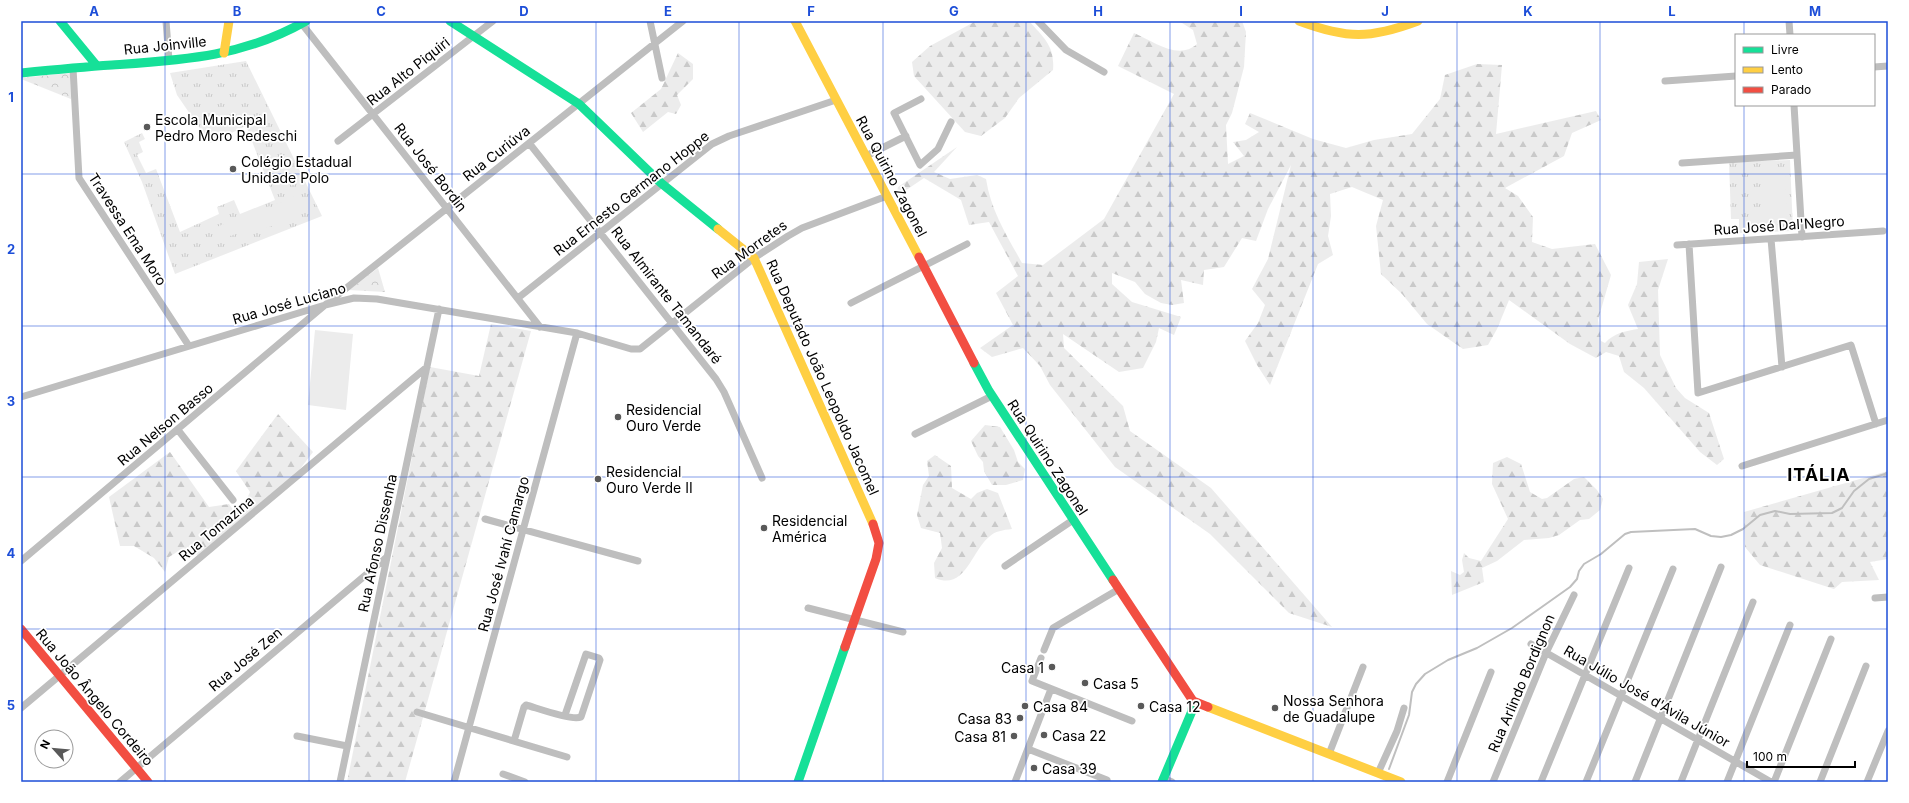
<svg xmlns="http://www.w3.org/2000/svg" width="1909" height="803" font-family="Inter,sans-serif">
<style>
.grass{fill:url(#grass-tufts)}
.forest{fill:url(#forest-firs)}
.park{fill:url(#park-crowns)}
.garden{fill:#ececec}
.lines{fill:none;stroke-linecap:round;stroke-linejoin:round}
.stream{stroke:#bfbfbf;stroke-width:2}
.street{stroke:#bebebe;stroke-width:7}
.fast{stroke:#16e098;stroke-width:9}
.slow{stroke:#ffcf43;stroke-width:9}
.jam{stroke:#f24e42;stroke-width:9}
.grid{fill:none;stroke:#1d4ed8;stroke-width:1;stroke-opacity:0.55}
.poi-dot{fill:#595959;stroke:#fff;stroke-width:1.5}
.labels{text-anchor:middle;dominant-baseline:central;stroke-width:3.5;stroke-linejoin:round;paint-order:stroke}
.street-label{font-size:14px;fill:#000;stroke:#fff}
.poi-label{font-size:14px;fill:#000;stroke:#fff;text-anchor:start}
.district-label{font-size:18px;font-weight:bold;letter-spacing:1px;fill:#000;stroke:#fff}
.neatline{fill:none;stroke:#1d4ed8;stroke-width:1.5}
.grid-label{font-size:13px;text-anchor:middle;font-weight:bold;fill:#1d4ed8}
</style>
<defs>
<pattern id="grass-tufts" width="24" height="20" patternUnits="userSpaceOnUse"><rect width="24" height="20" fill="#ececec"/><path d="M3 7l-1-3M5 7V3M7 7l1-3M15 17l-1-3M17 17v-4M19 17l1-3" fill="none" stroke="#c9c9c9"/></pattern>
<pattern id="forest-firs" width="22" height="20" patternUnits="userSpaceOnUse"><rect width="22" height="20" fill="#ececec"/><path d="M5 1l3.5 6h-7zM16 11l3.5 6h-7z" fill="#c9c9c9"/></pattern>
<pattern id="park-crowns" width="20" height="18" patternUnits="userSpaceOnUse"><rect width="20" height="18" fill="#ececec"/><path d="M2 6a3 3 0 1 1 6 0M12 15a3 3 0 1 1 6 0" fill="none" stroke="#c9c9c9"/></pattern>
</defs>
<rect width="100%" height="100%" fill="#fff"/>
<!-- grass -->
<path class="grass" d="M246,61l76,155 -147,58 -33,-92 -18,-40 18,-9 3,6 -6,3 4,10 -6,3 9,18 10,-4 24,63 39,-18 -2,-7 17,-7 6,14 35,-14 -29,-74 -36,17 -33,-48 -7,-22z
M1790,160l3,71 -54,2v-14h-8l-2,-57z"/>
<!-- forest -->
<path class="forest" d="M976,21h53c15,17 26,25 24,49l-34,28 -14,20 -24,18 -16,-4 -51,-56 -2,-14 18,-16z
M1179,21h63l4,11 -2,35 -12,46 -6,12 2,39 16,-8 -11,-14 13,-2 13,-8 -14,-8 5,-11 63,26 33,9 28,-8 38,-6 28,-35 5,-24 32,-11 25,1 -6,69 100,-23 5,9 -29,13 -8,23 -59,32 13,8 15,21 -1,25 20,7 43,-5 16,31 -13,45 3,21 4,2c9,-10 20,-12 33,-14l-10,-24 9,-21 2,-22 29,-3 -10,31 2,65 16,33 9,10 24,15 15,46 -7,6 -17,-13 -56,-64 -20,-16 -5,-16 -13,-4 -10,6 -26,-14 -61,-44 -12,29 -9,16 -25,4 -36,-25 -25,-30 -21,-20 -5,-48 7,-26 -31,-13 -22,7 1,22 -3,20 5,19 -15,9 -48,121 -13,-20 -12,-24 13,-18 7,-18 -13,-16 16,-30 23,-94 -23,44 -12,32 -14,-3 -18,29 -20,3 -1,15 -22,-5 3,23 -12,2 -11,-2 -16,-9 -10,-12 -23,-9v11l20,18 49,15 -7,18 -15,-7 -3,14 -13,26 -24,4 -56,-38 1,14 59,58 7,25 81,57 121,139 -43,-14 -79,-79 -95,-67 -65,-82 -10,-19 -17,-18 -31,9 -12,-9 33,-23 -17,-32 22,-17 -29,-54 -20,3 -8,-25 -37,-22 -28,19 2,-10 59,-40 -23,25 16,7 27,-4 9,4c5,32 21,57 36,84l21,2 61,-46 70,-125 -56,-28 16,-33c19,8 44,28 63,11l-4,-14z
M678,53l15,11v15l-16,16 4,10 -5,9 -8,-2 -25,20 -12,-19 30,-24z
M491,324l40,7 -126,451h-58l83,-415 49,9z
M278,414l35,38 -16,21 -99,82 -18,-5 -11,7 -4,15 -11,-14 -20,-12h-14l-11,-49 61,-45 39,55 20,-3 5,7 11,-8 5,-11 -14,-21z
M985,425l15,2 14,23 4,12 7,7 -2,11 -17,5h-14l-8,-14 -1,-9 -5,-6 -7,-15z
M935,455l16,11 1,22 19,11 6,-6 10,-4 11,4 14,36c-9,1 -17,2 -23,8 -18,15 -24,54 -54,41l-1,-15 8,-15 -2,-15 -19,-5 -4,-13 6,-30 6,-9 -2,-15z
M1507,457l14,7 9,28 12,7 5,-1 27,-19 10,-2 13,13 6,9 -3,11 -11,9 -9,1 -21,15 -10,3 -25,2 -27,21 -15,7 2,14 -32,13 -1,-24 9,4 4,-3 -2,-12 2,-7 5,5 12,3 27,-42 -16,-35 1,-21z
M1888,471v88l-18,3 9,18 -37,2 -8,7 -74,-24 -15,-18 -1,-35z"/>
<!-- park -->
<path class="park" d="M70,73l1,26 -50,-20v-1z
M378,268l7,24 -36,-2z"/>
<!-- garden -->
<path class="garden" d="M1785,173l2,47 -24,1 -1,-48z
M300,194l6,14 -13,6 -6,-14z
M282,202l6,17 -9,3 -7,-17z
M270,206l7,18 -32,12 -7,-18z
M236,219l5,13 -22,8 -5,-12z
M315,330l38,4 -7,76 -38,-5z"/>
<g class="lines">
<!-- stream -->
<path class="stream" d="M1389,769l20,-54 3,-23 4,-8 9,-10 23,-14 29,-12 35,-20 27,-19 31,-22 7,-8 2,-8 5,-7 17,-10 24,-20 6,-2 64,-3 16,7 10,1 10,-2 12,-6 17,-14 15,-4 15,3 42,-1 10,-5 12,-17 15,-12 19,-6"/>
<!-- street -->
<path class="street" d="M166,21l3,39
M650,21l12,57
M1038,21l28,29 38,22
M1789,21l1,14
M302,24l238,303
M1874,67l14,-1
M73,68l6,110 110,168
M1665,81l71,-5
M921,99l-27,14 26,52 18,-16 13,-27
M1794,105l8,132
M338,141l155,-120
M529,143l187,236 8,13 38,86
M866,156l40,-20
M1682,163l115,-8
M1771,239l11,128
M1689,244l9,149 153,-48 25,79
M1677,245l206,-14
M518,298l194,-154 17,-8 107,-36
M851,303l116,-59
M21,397l304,-92 29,-7 23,1 200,34 54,16h9l114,-91 34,-22 14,-8 85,-32
M178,430l55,70
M915,434l77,-38
M1742,466l146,-46
M485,519l153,42
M21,561l304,-256 358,-284
M1005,566l68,-46
M1875,598l13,-1
M808,608l95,24
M1531,644l240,138
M1044,650l9,-22 66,-39
M1041,658l-9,23 100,40
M21,708l406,-341
M417,712l150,45
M297,736l50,10
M514,741l10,-34 2,-2c11,3 46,16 55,12l19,-57 -1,-2 -13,-4 -21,61
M1028,749l79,31
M1329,754l34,-87
M1378,773l19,-42 7,-23
M503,774l22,8
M1163,778l9,4
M120,782l267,-225
M340,782l99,-473
M454,782l123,-449
M1015,782l36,-93
M1447,782l44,-110
M1493,782l53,-129 28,-58
M1541,782l88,-214
M1586,782l87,-213
M1635,782l86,-215
M1681,782l72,-180
M1727,782l63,-157
M1774,782l57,-143
M1820,782l46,-116
M1867,782l21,-51"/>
<!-- fast -->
<path class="fast" d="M60,21l37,45
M450,21l129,83 82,79 57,46
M21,73c30,-3 61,-6 91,-8 71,-5 131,-8 194,-44
M974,363l15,28 124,189
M798,782l47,-135
M1162,782l30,-71 1,-10"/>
<!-- slow -->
<path class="slow" d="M795,21l124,236
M1299,21c48,18 71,18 119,0
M224,53l5,-32
M718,229l36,29 119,266
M1208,707l193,75"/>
<!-- jam -->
<path class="jam" d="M919,257l55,106
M1113,580l80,121 15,6
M21,629l127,153
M845,647l31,-88 3,-16 -6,-19"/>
</g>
<!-- grid -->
<path class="grid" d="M165,21v761M309,21v761M452,21v761M596,21v761M739,21v761M883,21v761M1026,21v761M1170,21v761M1313,21v761M1457,21v761M1600,21v761M1744,21v14M1744,105v677M21,174h1867M21,326h1867M21,477h1867M21,629h1867"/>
<!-- markers -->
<g class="poi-dot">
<circle cx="147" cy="127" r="4"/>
<circle cx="233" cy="169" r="4"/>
<circle cx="618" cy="417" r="4"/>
<circle cx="598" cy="479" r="4"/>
<circle cx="764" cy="528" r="4"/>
<circle cx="1052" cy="667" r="4"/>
<circle cx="1085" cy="683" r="4"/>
<circle cx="1025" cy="706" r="4"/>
<circle cx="1141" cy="706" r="4"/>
<circle cx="1275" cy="708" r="4"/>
<circle cx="1020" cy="718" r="4"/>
<circle cx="1044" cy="735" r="4"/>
<circle cx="1014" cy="736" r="4"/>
<circle cx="1034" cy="768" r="4"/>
</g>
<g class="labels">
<!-- street labels -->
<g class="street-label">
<text transform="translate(165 45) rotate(-6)">Rua Joinville</text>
<text transform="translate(408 71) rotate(-38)">Rua Alto Piquiri</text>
<text transform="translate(496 153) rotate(-38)">Rua Curiúva</text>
<text transform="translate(431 167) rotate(52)">Rua José Bordin</text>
<text transform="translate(892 176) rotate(62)">Rua Quirino Zagonel</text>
<text transform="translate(631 193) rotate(-38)">Rua Ernesto Germano Hoppe</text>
<text transform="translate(1779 225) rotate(-4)">Rua José Dal'Negro</text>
<text transform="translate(128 229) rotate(57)">Travessa Ema Moro</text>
<text transform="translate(749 249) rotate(-36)">Rua Morretes</text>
<text transform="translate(667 295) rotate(52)">Rua Almirante Tamandaré</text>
<text transform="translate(289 303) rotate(-16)">Rua José Luciano</text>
<text transform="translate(823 377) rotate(66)">Rua Deputado João Leopoldo Jacomel</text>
<text transform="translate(165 424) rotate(-40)">Rua Nelson Basso</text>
<text transform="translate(1048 457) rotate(57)">Rua Quirino Zagonel</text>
<text transform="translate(216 528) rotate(-40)">Rua Tomazina</text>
<text transform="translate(377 543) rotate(-78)">Rua Afonso Dissenha</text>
<text transform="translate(503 554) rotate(-75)">Rua José Ivahí Camargo</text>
<text transform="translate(245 659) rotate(-40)">Rua José Zen</text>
<text transform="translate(1521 683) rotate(-67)">Rua Arlindo Bordignon</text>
<text transform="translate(1647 696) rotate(30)">Rua Júlio José d'Ávila Júnior</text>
<text transform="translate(95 697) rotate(50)">Rua João Ângelo Cordeiro</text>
</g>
<!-- poi labels -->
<g class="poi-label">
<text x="155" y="119">Escola Municipal<tspan x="155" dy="16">Pedro Moro Redeschi</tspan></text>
<text x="241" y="161">Colégio Estadual<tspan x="241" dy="16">Unidade Polo</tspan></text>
<text x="626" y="409">Residencial<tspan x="626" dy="16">Ouro Verde</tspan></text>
<text x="606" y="471">Residencial<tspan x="606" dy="16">Ouro Verde II</tspan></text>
<text x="772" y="520">Residencial<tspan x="772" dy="16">América</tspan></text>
<text x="1044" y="667" text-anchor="end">Casa 1</text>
<text x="1093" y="683">Casa 5</text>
<text x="1283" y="700">Nossa Senhora<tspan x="1283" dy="16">de Guadalupe</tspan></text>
<text x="1033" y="706">Casa 84</text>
<text x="1149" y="706">Casa 12</text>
<text x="1012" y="718" text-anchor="end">Casa 83</text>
<text x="1052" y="735">Casa 22</text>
<text x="1006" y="736" text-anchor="end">Casa 81</text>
<text x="1042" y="768">Casa 39</text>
</g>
<!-- district labels -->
<g class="district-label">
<text x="1819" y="474">ITÁLIA</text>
</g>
</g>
<!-- border -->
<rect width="1909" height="803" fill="none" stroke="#ffffff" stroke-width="44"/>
<!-- legend -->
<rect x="1735" y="34" width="140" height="72" fill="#ffffff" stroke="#999999"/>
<rect x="1743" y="47" width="20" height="6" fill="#16e098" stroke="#999999"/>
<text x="1771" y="54" font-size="12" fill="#000000">Livre</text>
<rect x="1743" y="67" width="20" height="6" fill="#ffcf43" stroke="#999999"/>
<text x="1771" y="74" font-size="12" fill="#000000">Lento</text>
<rect x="1743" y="87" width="20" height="6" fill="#f24e42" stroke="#999999"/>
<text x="1771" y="94" font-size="12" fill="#000000">Parado</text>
<!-- north arrow -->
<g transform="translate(54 749) rotate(297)"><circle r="19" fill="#ffffff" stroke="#999999"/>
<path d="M0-3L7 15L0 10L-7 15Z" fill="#595959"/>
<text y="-6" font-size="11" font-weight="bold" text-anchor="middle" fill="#000000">N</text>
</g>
<!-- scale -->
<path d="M1747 761v6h108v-6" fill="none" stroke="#000000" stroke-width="2"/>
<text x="1753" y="761" font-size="12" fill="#000000" stroke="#ffffff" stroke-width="3" paint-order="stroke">100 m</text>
<rect x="22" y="22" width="1865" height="759" class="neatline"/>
<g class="grid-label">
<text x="94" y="16">A</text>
<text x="237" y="16">B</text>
<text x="381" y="16">C</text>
<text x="524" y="16">D</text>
<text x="668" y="16">E</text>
<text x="811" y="16">F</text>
<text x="954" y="16">G</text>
<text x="1098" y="16">H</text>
<text x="1241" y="16">I</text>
<text x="1385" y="16">J</text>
<text x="1528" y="16">K</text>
<text x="1672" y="16">L</text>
<text x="1815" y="16">M</text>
<text x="11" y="102">1</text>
<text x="11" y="254">2</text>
<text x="11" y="406">3</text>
<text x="11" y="558">4</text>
<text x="11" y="710">5</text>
</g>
</svg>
